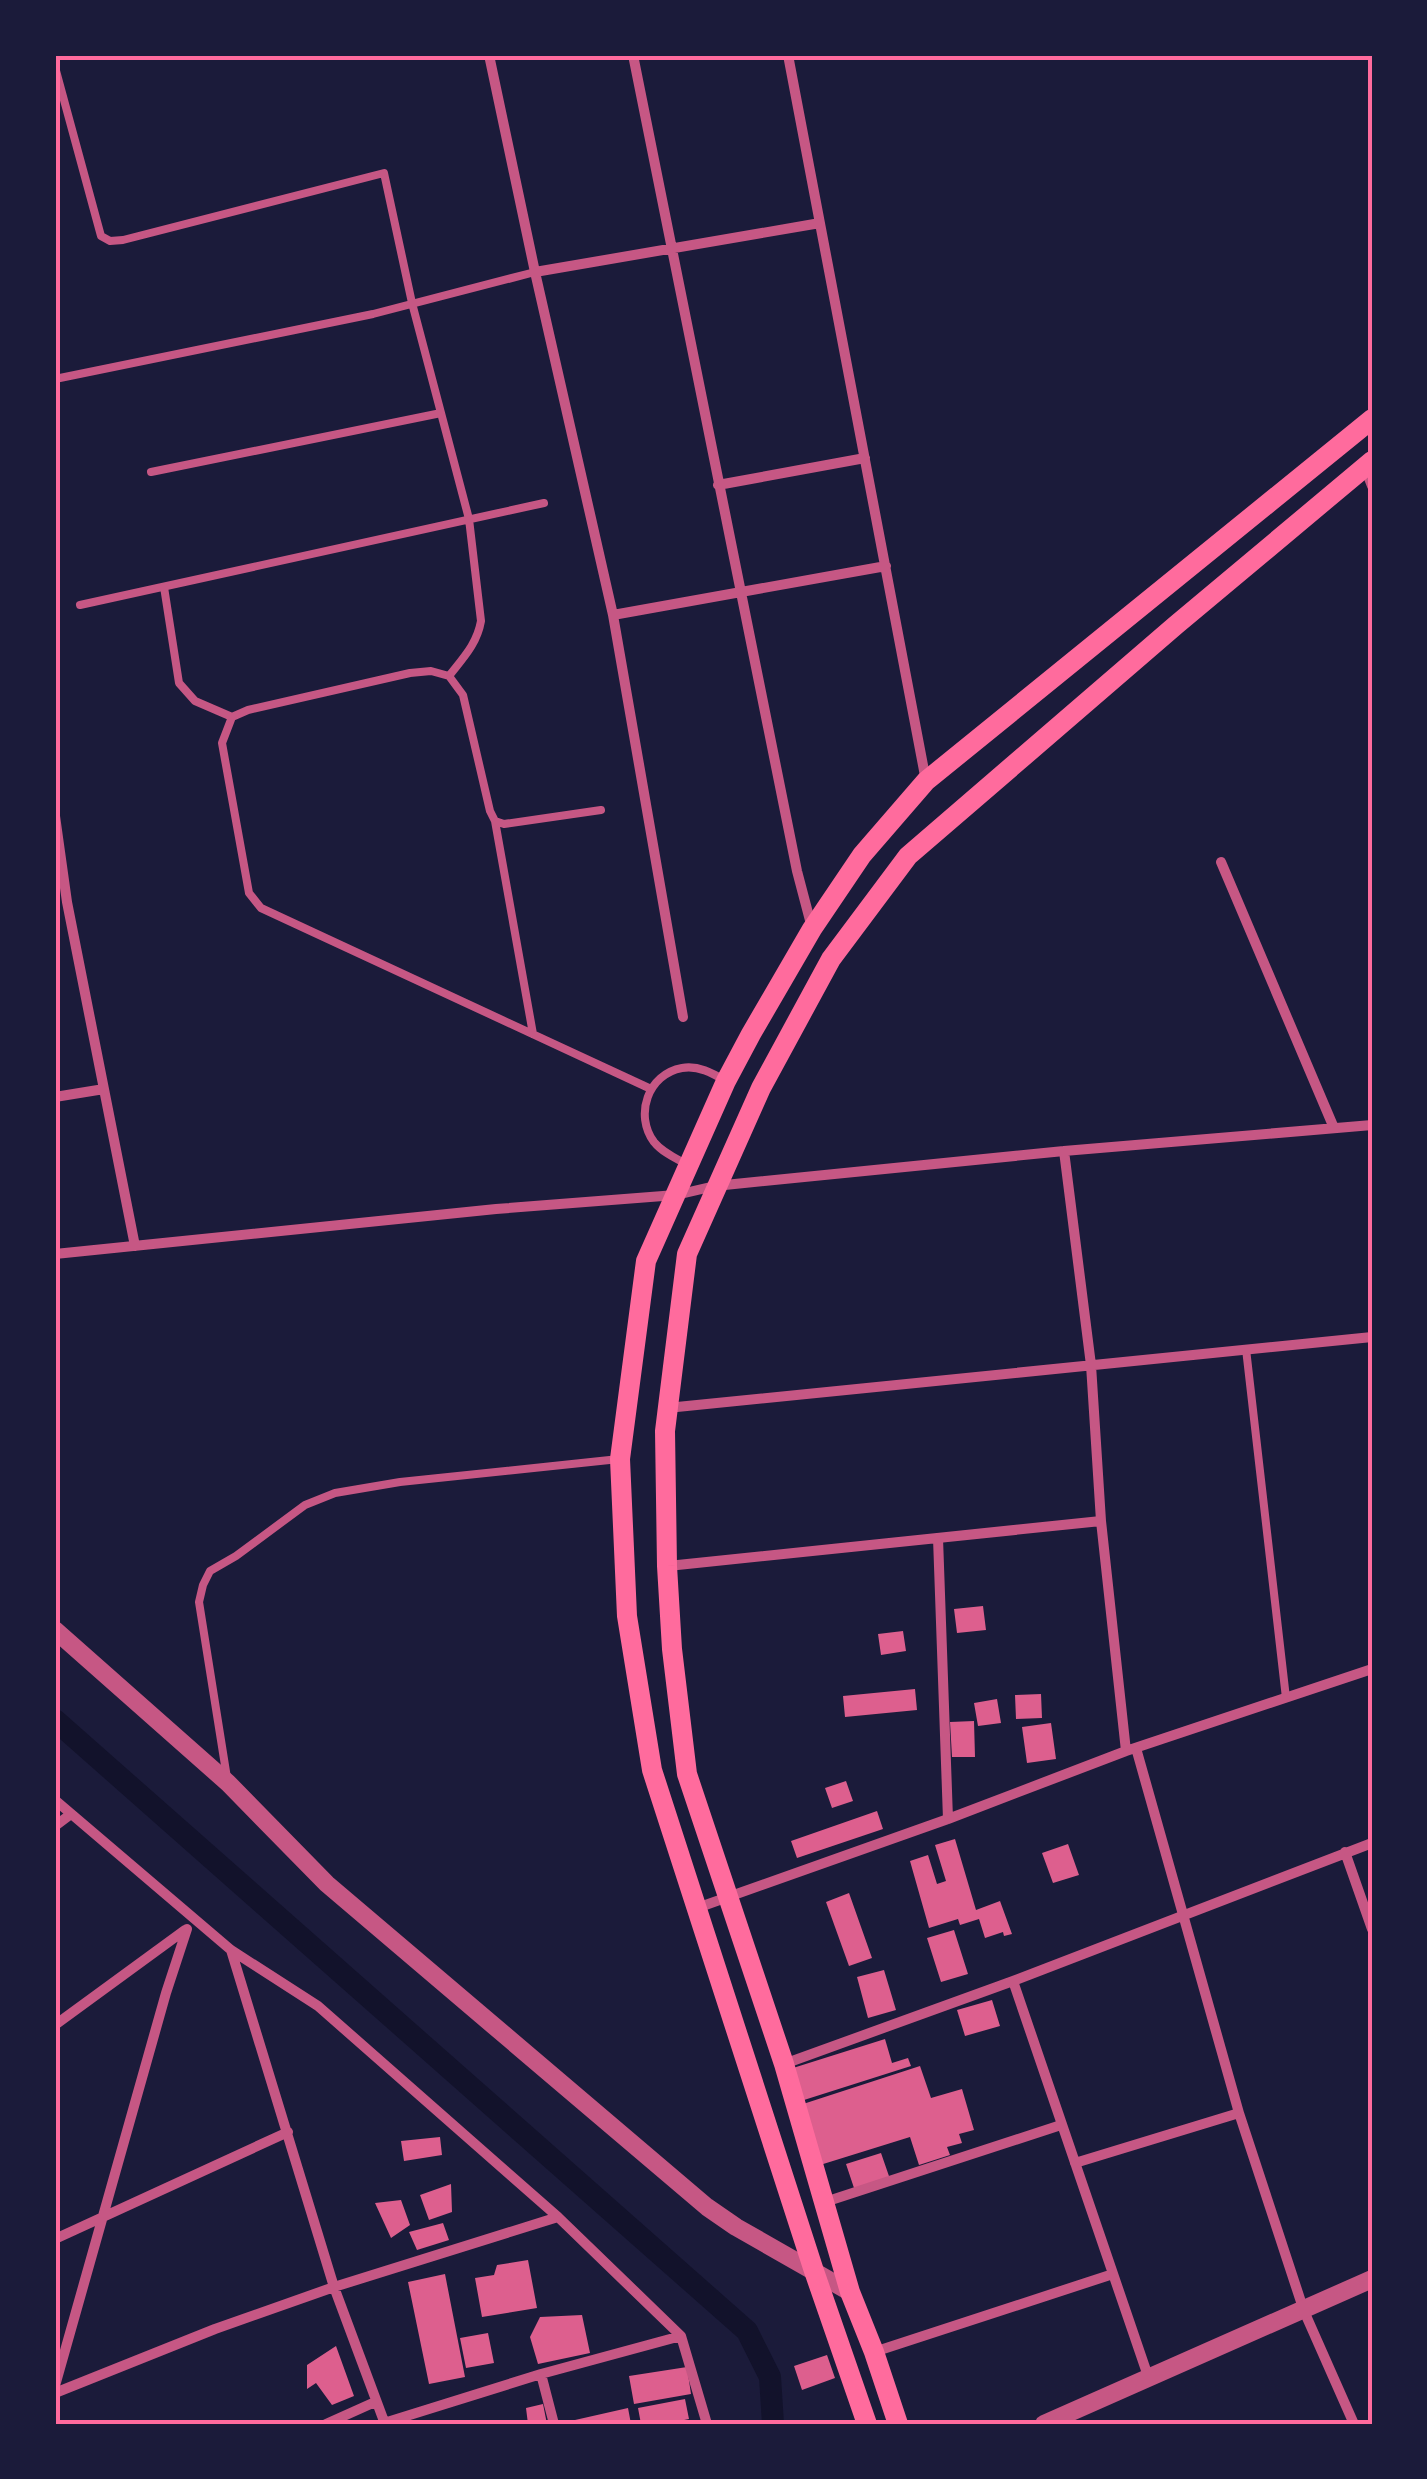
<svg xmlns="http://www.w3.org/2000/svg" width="1427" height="2479" font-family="Ubuntu,sans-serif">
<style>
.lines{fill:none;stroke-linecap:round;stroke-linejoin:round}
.canal{stroke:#12122b;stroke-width:22}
.building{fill:#dd5f8e}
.service{stroke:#c65784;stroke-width:8}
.minor{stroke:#c65784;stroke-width:10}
.tertiary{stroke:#c65784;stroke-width:18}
.secondary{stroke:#ff6b9d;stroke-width:20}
.neatline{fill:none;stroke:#ff6b9d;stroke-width:4}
</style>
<rect width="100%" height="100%" fill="#1b1b3a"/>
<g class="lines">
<!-- canal -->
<path class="canal" d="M55,1720l692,611 23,46 3,47"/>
</g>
<!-- building -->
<path class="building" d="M983,1606l3,24 -29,3 -3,-24z
M903,1631l3,20 -25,4 -3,-21z
M915,1689l2,21 -72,7 -2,-21z
M1041,1694l1,24 -26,1 -1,-24z
M997,1699l4,24 -23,3 -4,-23z
M974,1721l1,36h-23l-2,-35z
M1051,1723l5,36 -29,4 -5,-36z
M846,1781l7,20 -21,7 -7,-20z
M877,1811l6,18 -86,29 -6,-17z
M955,1839l21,71 24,-9 12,33 -8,2 -1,-4 -18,6 -6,-19 -19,6 -2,-6 -29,9 -19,-67 18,-6 9,29 9,-3 -11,-36z
M1068,1844l11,31 -26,8 -11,-30z
M849,1893l23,65 -23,8 -23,-64z
M954,1930l14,44 -27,8 -14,-44z
M884,1970l12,40 -28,8 -11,-41z
M992,2000l8,26 -35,10 -8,-26z
M885,2039l7,24 16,-5 3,8 -107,34 -11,-32z
M920,2066l11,32 31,-9 12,41 -15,4 3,9 -15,4 3,8 -31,10 -9,-28 -90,28 -20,-60z
M440,2137l2,18 -38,6 -3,-20z
M881,2153l9,26 -35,12 -9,-27z
M451,2184l1,28 -23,8 -9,-25z
M401,2200l9,25 -19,13 -16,-35z
M443,2223l6,17 -32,10 -8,-18z
M528,2260l9,48 -55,9 -7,-39 19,-3 3,-10z
M445,2274l20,103 -36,7 -21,-102z
M582,2315l8,38 -52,11 -8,-27 10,-20z
M488,2333l6,30 -28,5 -6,-30z
M336,2346l18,50 -22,9 -16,-22 -9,6v-24z
M827,2355l8,23 -33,12 -8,-24z
M687,2367l4,27 -57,10 -5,-28z
M685,2399l4,20 -24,5h-24l-3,-16z
M543,2404l4,20h-19l-2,-16z
M628,2408l3,16h-55l-1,-4z"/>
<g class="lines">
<!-- service -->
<path class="service" d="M55,67l46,169 9,5 13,-1 261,-67 28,130 57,216 12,102c-4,23 -18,37 -32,55
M55,379l318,-65 162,-42
M151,472l290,-59
M164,587l15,96 16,18 37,16
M80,605l464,-102
M449,676l14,19 27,116 5,10 9,3 97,-14
M232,717l-10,26 27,150 12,15 390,181
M232,717l16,-7 162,-37 21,-2 18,5
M495,821l38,213
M686,1164c-11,-6 -24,-12 -32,-22 -20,-27 -6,-68 28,-74 16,-3 30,5 44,13
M1246,1349l40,349
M227,1778l-28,-176 4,-17 7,-14 26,-15 69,-51 30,-12 65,-11 219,-23"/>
<!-- minor -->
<path class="minor" d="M489,55l46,217 78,343 70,402
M633,55l164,816 15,57
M788,55l138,726
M535,272l285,-49
M1365,468l7,18
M718,485l147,-27
M613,615l273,-49
M55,816l12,86 68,344
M1221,862l113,266
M55,1097l49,-8
M1064,1151l27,214 10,156 25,230
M55,1254l441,-45 180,-14 39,-9 349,-35 308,-26
M667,1408l705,-71
M938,1538l10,281
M668,1566l433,-45
M1136,1748l103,365 65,198 50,113
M55,1800l176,150 87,56 240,211 123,119 26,88
M55,1826l16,-12
M1345,1852l27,77
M697,1908l251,-89 178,-68 246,-82
M231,1950l103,337 51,137
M1013,1981l136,398
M55,2025l130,-95
M784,2064l229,-83 359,-138
M1075,2163l164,-50
M825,2202l236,-77
M55,2239l233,-107
M874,2352l239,-78
M541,2374l13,50
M55,2386l111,-393 21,-64
M55,2393l160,-64 119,-42 224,-70
M384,2423l157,-49 140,-38
M326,2424l49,-22"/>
<!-- tertiary -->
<path class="tertiary" d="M55,1630l173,153 99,101 380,323 29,20 114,65
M1044,2424l328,-145"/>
<!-- secondary -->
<path class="secondary" d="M867,2424l-53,-153 -162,-501 -25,-154 -7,-157 26,-198 80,-180 25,-47 61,-105 50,-74 64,-74 446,-362
M898,2424l-24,-72 -24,-60 -66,-228 -97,-290 -15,-125 -5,-83 -2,-135 22,-177 74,-166 70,-129 77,-103 268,-231 196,-164"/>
</g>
<!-- border -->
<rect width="1427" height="2479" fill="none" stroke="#1b1b3a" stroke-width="115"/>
<rect x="58" y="58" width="1312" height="2364" class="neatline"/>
</svg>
